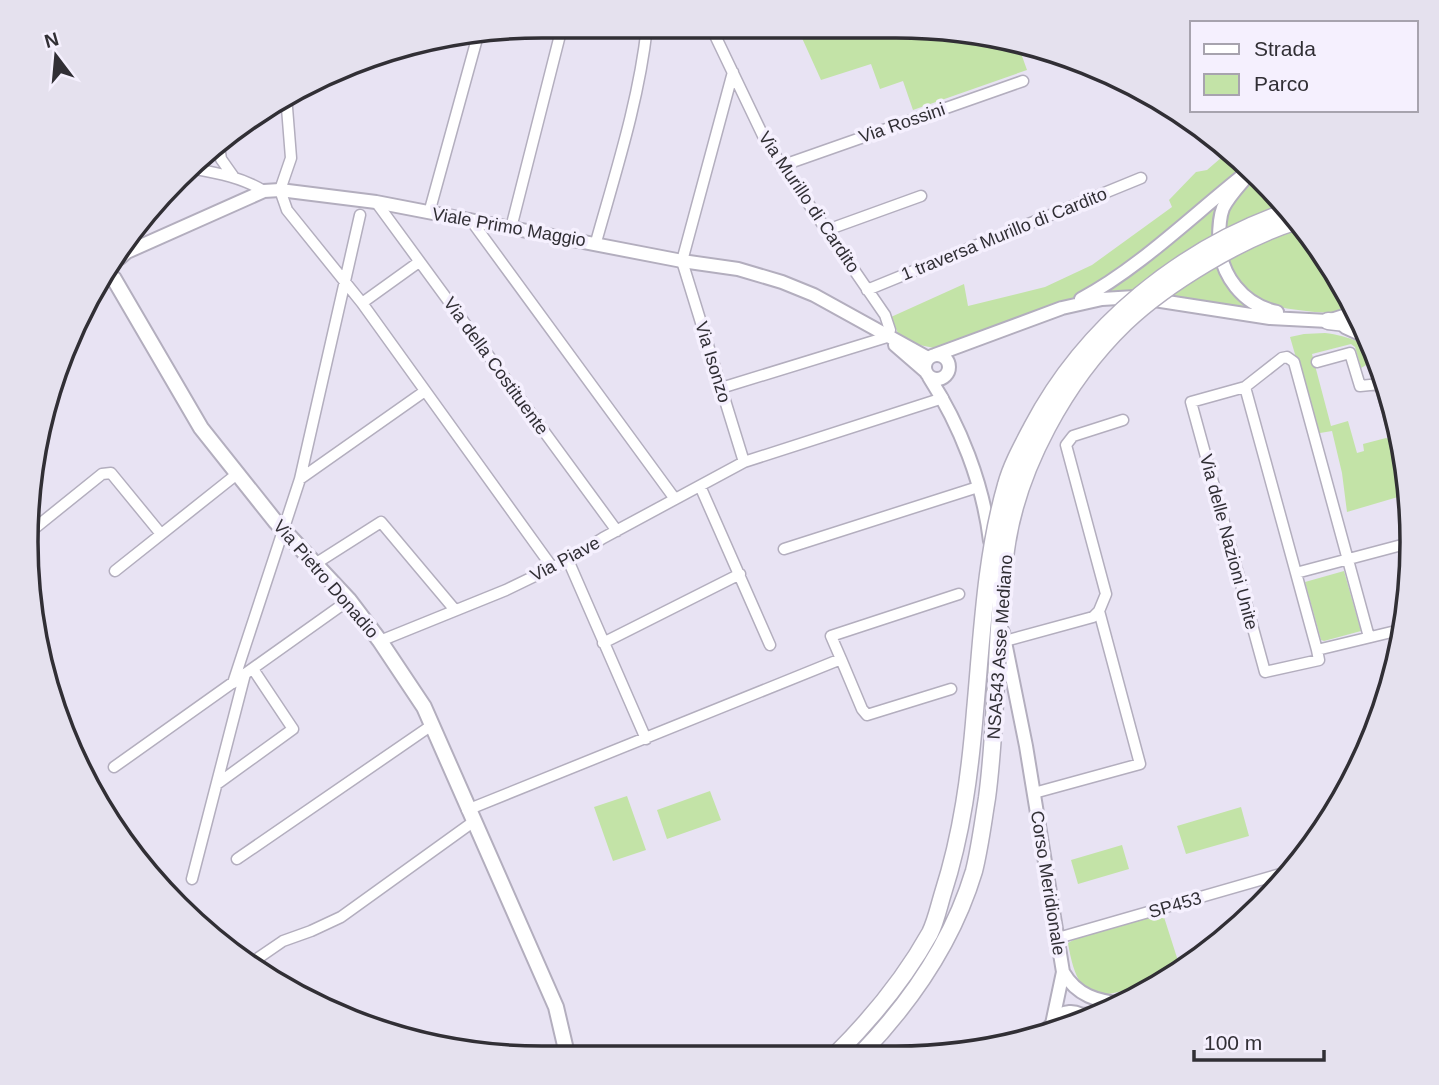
<svg xmlns="http://www.w3.org/2000/svg" width="1439" height="1085" font-family="Helvetica,sans-serif">
<style>
.green{fill:#c3e3a7}
.lines{fill:none;stroke-linecap:round;stroke-linejoin:round}
.minor-casing{stroke:#b3aebe;stroke-width:13}
.tertiary-casing{stroke:#b3aebe;stroke-width:16}
.secondary-casing{stroke:#b3aebe;stroke-width:18}
.trunk-casing{stroke:#b3aebe;stroke-width:19}
.minor{stroke:#fff;stroke-width:10}
.tertiary{stroke:#fff;stroke-width:12}
.secondary{stroke:#fff;stroke-width:14}
.trunk{stroke:#fff;stroke-width:16}
.trunk-bridge-casing{stroke:#b3aebe;stroke-width:19;stroke-linecap:butt}
.trunk-bridge{stroke:#fff;stroke-width:16}
.labels{text-anchor:middle;dominant-baseline:central;stroke-width:7;stroke-linejoin:round;paint-order:stroke}
.street-label{font-size:18px;fill:#312f35;stroke:#f5f0fe}
.rim{fill:none;stroke:#312f35;stroke-width:3.5}
</style>
<rect width="100%" height="100%" fill="#e8e3f3"/>
<!-- green -->
<path class="green" d="M797,27h133l87,15 10,28 -114,40 -10,-29 -23,8 -9,-25 -50,16z
M1229,151l16,13 -102,87 -47,35 -23,12 -127,48 -12,2 -29,-6 -5,-4 -9,-21 73,-33 4,22 77,-19 47,-22 80,-58 -3,-7 27,-28 11,-2z
M1258,174l68,81 28,54c-17,5 -30,4 -48,2 -45,-4 -77,-17 -80,-68 -2,-36 5,-44 32,-69z
M1222,195l-9,29 -1,20 46,68 -127,-21h-27z
M1325,333c23,3 48,10 55,34l-14,-14 2,11 -7,4 -6,-21 -4,-3 -39,10 19,72 17,-5 9,32 7,-2 -1,-7 23,-6 5,2 15,29 2,25 -61,18 -5,-39 -10,-42 -12,2 -3,-3 -27,-93 14,-3z
M1344,571l17,60 -37,10 -3,-1 -16,-58z
M710,791l11,29 -54,19 -10,-29z
M627,796l19,54 -33,11 -19,-54z
M1241,807l8,29 -63,18 -9,-28z
M1122,845l7,24 -51,15 -7,-24z
M1163,914l17,53c-12,7 -24,10 -36,15 -50,23 -67,16 -76,-39l9,-5z"/>
<g class="lines">
<!-- minor casing -->
<g class="minor-casing">
<path id="minor" d="M711,27l55,115 119,173 5,15 -3,7 -166,51
M733,72l-51,189 62,201
M286,95l5,63 -11,32 7,20 75,93 190,264
M219,146l2,13 12,17
M781,166l242,-85
M190,168c27,5 51,9 74,23
M376,202l241,329
M429,213l49,-178
M470,219l205,280
M511,228l49,-193 -1,-9
M827,230l94,-34
M596,242c20,-71 43,-142 51,-215
M867,290l274,-112
M362,303l57,-41
M1317,362l33,-9 10,33 20,-2 15,53 9,22
M1245,387l37,-29 5,-1 7,5 75,275
M300,479l125,-88
M700,486l70,159
M30,532l72,-58 9,-1 50,61
M784,549l194,-62
M568,560l78,179
M315,564l66,-42 74,88
M115,571l122,-97
M1296,573l21,77
M1404,629l-87,21 2,10 -54,12 -74,-270 54,-15 51,186 117,-31
M380,641l126,-51 62,-30 35,-22 141,-76 199,-64
M1005,641l88,-24 6,-6 7,-17 -40,-149 7,-9 50,-16
M603,643l137,-69
M841,659l-10,-23 128,-42
M233,683l67,-204 60,-264
M114,767l235,-167
M217,784l76,-55 -40,-60
M1034,793l106,-29 -41,-153
M467,810l374,-151 21,50 5,6 84,-26
M237,859l195,-134
M192,879l53,-205
M1058,938l233,-67
M248,965l35,-24 28,-10 30,-14 132,-95"/>
</g>
<!-- tertiary casing -->
<g class="tertiary-casing">
<path id="tertiary" d="M1243,181c-7,8 -15,17 -20,27 -4,10 -4,22 -4,33 1,34 24,64 58,71
M120,258l7,-6 137,-61 16,-1 96,12 306,59 56,8 44,13 32,13 114,63
M1081,299c59,-31 117,-89 170,-130
M1345,327l26,12
M895,345l30,26
M925 367a12 12 0 1 1 24 0a12 12 0 1 1-24 0Z
M935,355l127,-47 40,-9 33,-2 135,21 58,3 28,-9
M929,377c31,48 54,106 61,164
M1003,632l23,114 37,226 -11,52 -10,10
M1063,972c14,24 34,29 60,32
M1083,1015l24,-3
M1052,1024c9,-15 25,-16 37,-3"/>
</g>
<!-- secondary casing -->
<g class="secondary-casing">
<path id="secondary" d="M108,274l6,5 87,149 74,93 74,79 31,41 44,66 132,300 11,47"/>
</g>
<!-- trunk casing -->
<g class="trunk-casing">
<path id="trunk" d="M1328,321l35,4"/>
</g>
<!-- minor -->
<use href="#minor" class="minor"/>
<!-- tertiary -->
<use href="#tertiary" class="tertiary"/>
<!-- secondary -->
<use href="#secondary" class="secondary"/>
<!-- trunk -->
<use href="#trunk" class="trunk"/>
<!-- trunk-bridge casing -->
<g class="trunk-bridge-casing">
<path id="trunk-bridge" d="M836,1054c36,-36 69,-76 94,-121 6,-12 9,-27 13,-40 19,-59 27,-120 32,-182 7,-75 10,-153 31,-226 5,-19 16,-39 26,-58 53,-101 149,-179 257,-216
M861,1054c50,-52 92,-113 113,-183 6,-24 9,-49 13,-73 11,-82 8,-166 19,-248 11,-82 60,-170 119,-227 42,-40 117,-85 172,-102"/>
</g>
<!-- trunk-bridge -->
<use href="#trunk-bridge" class="trunk-bridge"/>
</g>
<g class="labels">
<!-- street labels -->
<g class="street-label">
<text transform="translate(902 123) rotate(-19)">Via Rossini</text>
<text transform="translate(809 202) rotate(56)">Via Murillo di Cardito</text>
<text transform="translate(509 227) rotate(10)">Viale Primo Maggio</text>
<text transform="translate(1004 234) rotate(-22)">1 traversa Murillo di Cardito</text>
<text transform="translate(713 362) rotate(73)">Via Isonzo</text>
<text transform="translate(496 366) rotate(54)">Via della Costituente</text>
<text transform="translate(1229 542) rotate(75)">Via delle Nazioni Unite</text>
<text transform="translate(565 559) rotate(-28)">Via Piave</text>
<text transform="translate(326 579) rotate(49)">Via Pietro Donadio</text>
<text transform="translate(1000 647) rotate(-86)">NSA543 Asse Mediano</text>
<text transform="translate(1048 883) rotate(81)">Corso Meridionale</text>
<text transform="translate(1175 905) rotate(-16)">SP453</text>
</g>
</g>
<!-- crop -->
<path d="M0 0H1439V1085H0ZM542 38H896A504 504 0 0 1 1400 542V542A504 504 0 0 1 896 1046H542A504 504 0 0 1 38 542V542A504 504 0 0 1 542 38Z" fill="#e5e1ee" fill-rule="evenodd"/>
<path class="rim" d="M542 38H896A504 504 0 0 1 1400 542V542A504 504 0 0 1 896 1046H542A504 504 0 0 1 38 542V542A504 504 0 0 1 542 38Z"/>
<!-- legend -->
<rect x="1190" y="21" width="228" height="91" fill="#f5f0fe" stroke="#a7a3ae" stroke-width="2"/>
<rect x="1204" y="44" width="35" height="10" fill="#ffffff" stroke="#a7a3ae" stroke-width="2"/>
<text x="1254" y="56" font-size="21" fill="#312f35">Strada</text>
<rect x="1204" y="74" width="35" height="21" fill="#c3e3a7" stroke="#a7a3ae" stroke-width="2"/>
<text x="1254" y="91" font-size="21" fill="#312f35">Parco</text>
<!-- north arrow -->
<g transform="translate(56 56) rotate(344)" stroke="#f5f0fe" stroke-width="5" paint-order="stroke">
<path d="M0-5L12 26L0 18L-12 26Z" fill="#312f35"/>
<text y="-10" font-size="19" font-weight="bold" text-anchor="middle" fill="#312f35">N</text>
</g>
<!-- scale -->
<path d="M1194 1050v10h130v-10" fill="none" stroke="#312f35" stroke-width="3.5"/>
<text x="1204" y="1050" font-size="21" fill="#312f35" stroke="#f5f0fe" stroke-width="5" paint-order="stroke">100 m</text>
</svg>
